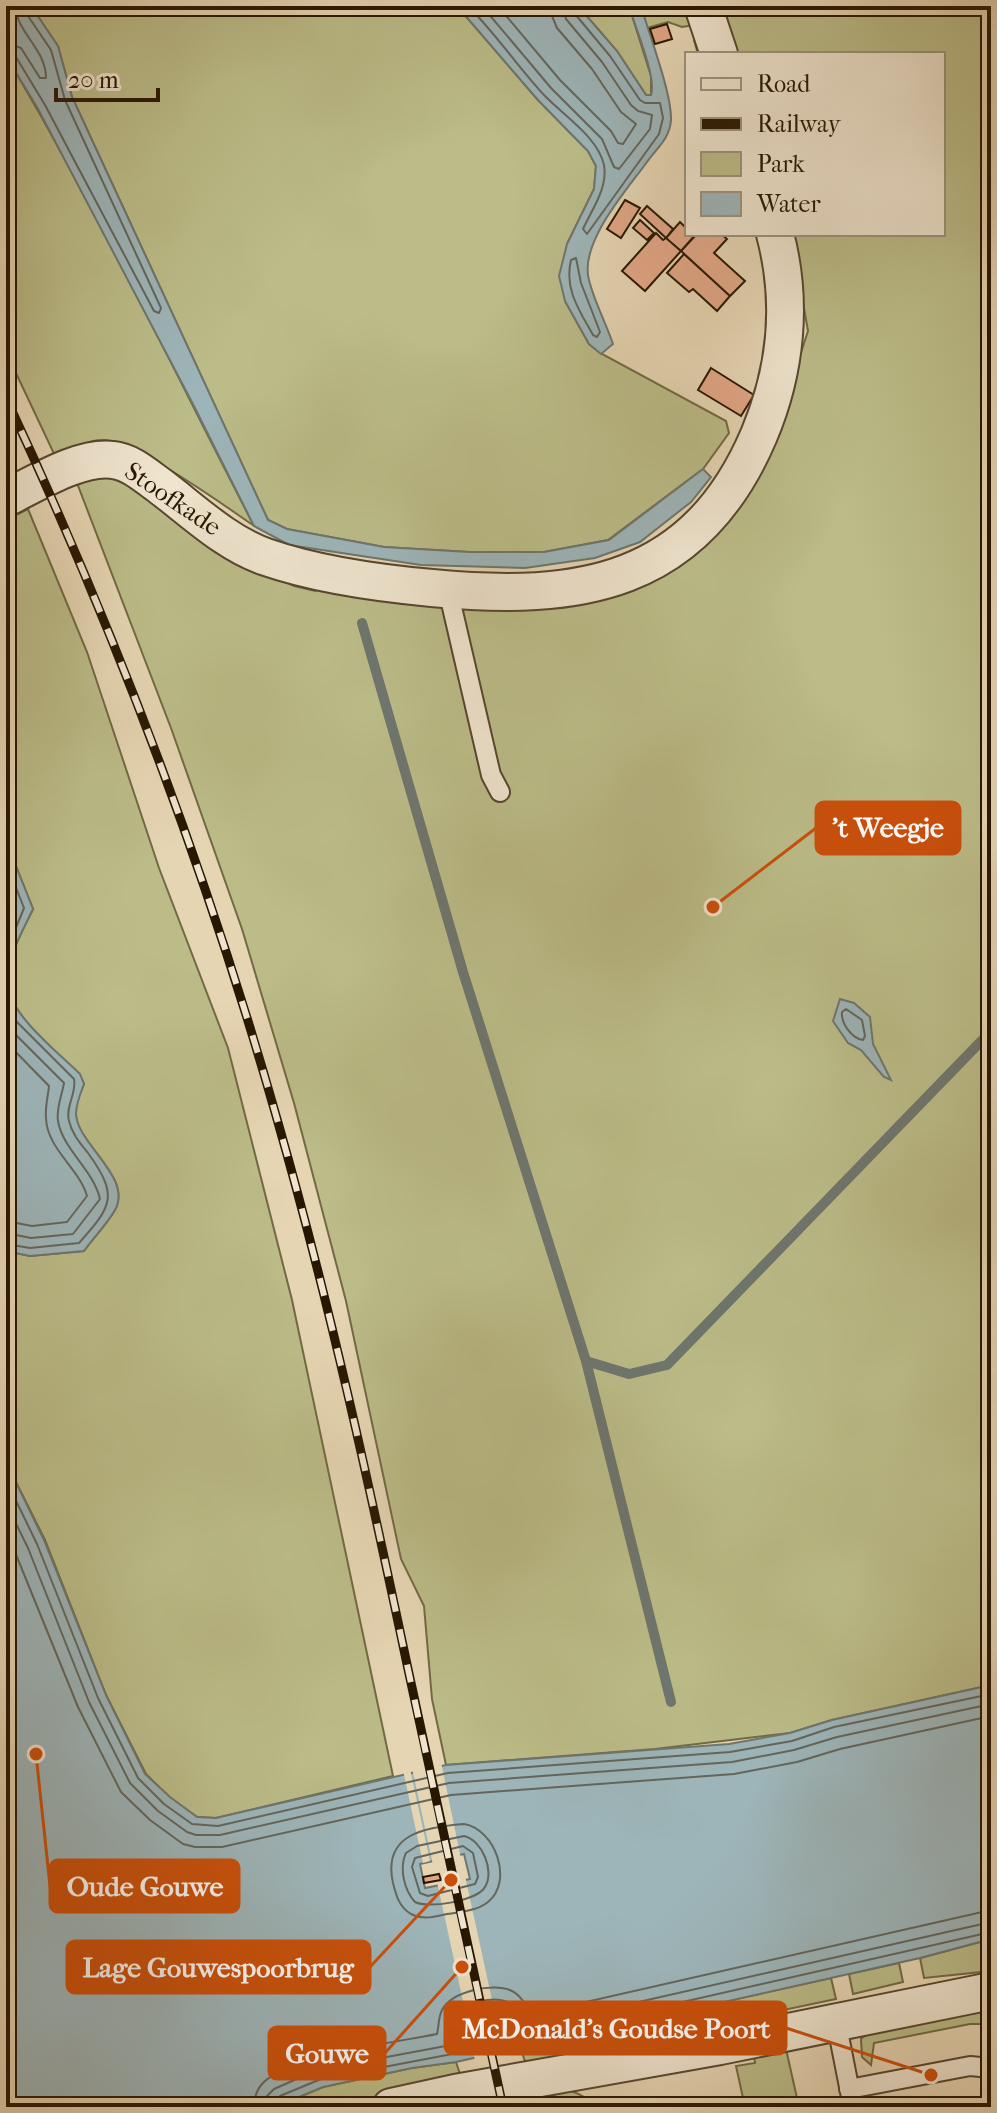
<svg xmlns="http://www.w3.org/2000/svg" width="997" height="2113" font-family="'IM FELL French Canon',serif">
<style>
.green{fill:#bbbc88;stroke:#716a44;stroke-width:2}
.water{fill:#9db5b9;stroke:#6e766f;stroke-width:2;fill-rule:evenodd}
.pier{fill:#e6d5b3}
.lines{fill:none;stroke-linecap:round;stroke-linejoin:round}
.shore{stroke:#62665d;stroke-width:2}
.stream{stroke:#6e766f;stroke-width:10}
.building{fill:#e2a686;stroke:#271701;stroke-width:2}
.lane-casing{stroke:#57462e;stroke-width:22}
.street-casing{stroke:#57462e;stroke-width:40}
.lane{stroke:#efe4ce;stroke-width:18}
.street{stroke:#efe4ce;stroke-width:36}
.rail-casing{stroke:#271701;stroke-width:9}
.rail{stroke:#efe4ce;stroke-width:6;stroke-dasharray:18;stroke-linecap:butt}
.labels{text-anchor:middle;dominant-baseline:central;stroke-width:7;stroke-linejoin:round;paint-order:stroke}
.street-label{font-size:26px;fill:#271701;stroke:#efe4ce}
.leader{fill:none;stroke:#cb4f0a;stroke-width:3}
.callout-dot{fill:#cb4f0a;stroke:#efe4ce;stroke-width:3}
.callout{fill:#cb4f0a;stroke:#cb4f0a;stroke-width:3}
.callout-label{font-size:28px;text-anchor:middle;font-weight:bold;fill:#fff}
</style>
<rect width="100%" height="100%" fill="#e6d5b3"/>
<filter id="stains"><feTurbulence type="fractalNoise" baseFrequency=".0025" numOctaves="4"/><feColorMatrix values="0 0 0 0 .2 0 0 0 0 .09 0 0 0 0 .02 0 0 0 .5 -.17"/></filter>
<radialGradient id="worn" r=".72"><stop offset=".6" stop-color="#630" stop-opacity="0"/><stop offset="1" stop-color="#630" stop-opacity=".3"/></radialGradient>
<!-- green -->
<path class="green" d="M31,6h426l81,94 50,51 8,15 -2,23 -27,55 -2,57 24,43 13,10 124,67 3,12 -26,36 -95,71 -64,12h-75l-85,-5 -97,-18 -19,-9 -196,-423 -14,-50z
M578,6h51l22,70v19h-5l-29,-44z
M641,6h55l15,48h-13l-4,-14v-15l-12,2 -14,-5 -21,6z
M723,6h268v1679l-159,35 -42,13 -135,16 -209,16 -14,-66 -8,-93 -23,-47 -55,-258 -52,-198 -52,-174 -71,-201 -94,-245 26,-10 14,1 92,67 85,45 21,5 -2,-7 216,13 191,-70 48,-73 40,-123 -17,-97h152v-180h-205z
M6,56c91,152 167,313 248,470 -27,-19 -122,-87 -152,-86 -16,0 -32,11 -46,18l-50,-106z
M28,509l59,143 72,216 69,180 64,252 101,476 -177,42 -19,-1 -28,-20 -23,-23 -40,-79 -61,-155 -39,-78v-211l24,5 54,-5c9,-13 23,-27 31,-41 18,-33 -38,-66 -39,-95 -1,-11 4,-21 8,-31l-4,-9c-21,-22 -77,-65 -73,-97 2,-24 16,-48 26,-69l-27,-68v-321z
M991,1939v32l-67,7 -4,-20z
M899,1963l4,19 -50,12 -4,-20z
M831,1978l5,21 -310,65 -6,-17z
M991,2008v16h-21l-96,19 -3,22 -9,-8 -1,-18 11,-9z
M786,2049l13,58h-54l-9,-41 19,-3 -1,-7z
M456,2062l5,15 -115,30h-71l48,-20 89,-19z
M541,2087c22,1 39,3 55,20h-39l-2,-11z"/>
<!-- water -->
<path class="water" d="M6,6h25l27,40 14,51 196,423 19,9 97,18 85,5h75l65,-12 94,-71 8,8 -20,25 -51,40 -45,16 -70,10 -104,-3 -132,-20 -35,-19 -60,-120 -156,-297 -32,-53z
M457,6h121l39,45 29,44h5c6,-17 -16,-68 -22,-89h12c8,28 31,88 30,114 -1,18 -14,28 -24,42 -21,29 -68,81 -58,118 5,21 17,43 24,64l-12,10 -12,-10 -24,-43 -6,-25 8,-32 27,-55 2,-23 -8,-15 -50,-51z
M6,841l27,68c-10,21 -24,45 -26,69 -4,32 52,75 73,96l4,10c-4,10 -8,20 -8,30 1,30 57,63 39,96 -8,14 -22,28 -31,41l-54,5 -24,-5z
M840,999l14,4 16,14 3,27 18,36 -7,-3 -23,-27 -13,-7 -15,-22z
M6,1462l38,78 62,155 39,79 25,23 27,20 19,1 230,-53 283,-21 61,-11 42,-13 159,-35v254l-71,19 -464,104 -44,6 -89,19 -48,20h-269zM464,1854l6,25 -45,9 -5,-24zM499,2017l3,12 -32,7 -2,-12z"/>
<!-- pier -->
<path class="pier" d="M441,1762l20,97 -28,6 -21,-97z
M410,1769l20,92 -7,2 -20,-93z
M465,1876l31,142 -28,6 -31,-142z
M502,2029l5,25 -32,7 -5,-25z"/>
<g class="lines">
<!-- shore -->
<path class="shore" d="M468,6c28,28 50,61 76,89 19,20 54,42 60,70 4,23 -12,44 -21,64l4,5 72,-100 4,-16 -3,-15h-15l-5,-3 -30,-44 -35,-42 -2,-8
M482,6l69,82 51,51 12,28 5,2 31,-40 2,-14 -14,-4 -7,-6 -29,-43 -36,-43 -3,-13
M498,6l62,74 51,51 7,12 5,1 13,-20 -15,-12 -29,-43 -35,-41 -5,-12 -1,-10
M6,43l15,5 19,30h6c0,-29 -29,-45 -31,-72
M6,53l10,4 29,48 109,206 5,2 2,-5 -96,-208 -14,-50 -25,-37 -1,-7
M576,258l5,25 19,49 -3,5 -4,-2c-14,-25 -29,-46 -22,-75z
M6,862l18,46 -18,44
M6,1008l3,6 65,65c3,14 -9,28 -5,42 3,13 11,22 19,32 31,43 24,53 -9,90l-49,5 -24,-4
M846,1009l16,11 3,16 -2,4c-12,-2 -22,-17 -21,-28z
M6,1025l58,58c-2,12 -8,25 -6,38 5,29 35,48 42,78l-27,35 -42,4 -25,-5
M6,1042l43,44c-1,10 -4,21 -3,32 1,31 33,50 41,78l-20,26 -35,4 -26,-5
M6,1480l31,64 61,154 40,80 26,26 28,20 26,2 230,-53 282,-21 62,-11 42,-14 157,-33
M6,1503l22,45 61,154 41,81 28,28 29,21 9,3h24l229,-52 283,-21 62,-12 43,-13 154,-33
M6,1530l72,177 43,85 29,28 33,24 12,3h27l229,-52 283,-21 63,-12 43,-13 151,-33
M464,1824c31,5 50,57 24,78 -11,9 -28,10 -41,12 -12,3 -24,6 -36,0 -12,-7 -15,-19 -18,-31 -11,-49 32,-56 71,-59z
M464,1836c18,4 31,35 21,51 -8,14 -57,22 -70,15 -11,-12 -16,-34 -9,-49l11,-7z
M463,1846l10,7 5,24 -3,7 -47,12 -8,-3 -8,-26 3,-9z
M254,2107c0,-9 2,-16 8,-23 24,-28 136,-42 175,-50 2,-7 1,-16 5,-24 10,-19 52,-28 70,-19 11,5 14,17 21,23l458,-104
M266,2107l1,-11 7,-7 43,-19 134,-25c3,-10 -4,-21 3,-31 8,-12 43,-19 55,-11 8,5 9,14 11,23l4,2 467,-106
M276,2107l4,-11 41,-17 147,-28 2,-5c-30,-25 11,-39 33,-35l7,15 -3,12 4,3 480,-109"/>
<!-- stream -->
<path class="stream" d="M362,623l101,349 123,389 43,13 38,-9 324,-334
M586,1361l85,341"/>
</g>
<!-- building -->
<path class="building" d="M667,24l5,15 -17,5 -5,-15z
M625,200l15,8 -19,30 -14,-9z
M647,206l26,23 -7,9 -26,-24z
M640,220l14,13 -7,7 -14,-12z
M680,222l7,7v5l8,2 -14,15 -15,-13z
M656,233l7,7 3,-2 15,13 -36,40 -23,-20z
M696,234h25l6,5 -13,14 31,28 -15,15 -49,-45z
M684,254l46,42 -13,15 -24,-22 -4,3 -22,-19z
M711,368l43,27 -13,21 -43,-26z
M439,1874l2,6 -17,3 -1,-6z
M532,2097l2,10h-13l-2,-7z"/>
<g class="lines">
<!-- lane casing -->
<g class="lane-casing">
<path id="lane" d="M448,590l43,185 9,17
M836,2021l17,86
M849,2089l121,-23 21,2"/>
</g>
<!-- street casing -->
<g class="street-casing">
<path id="street" d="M703,6l16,48
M6,498c29,-14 75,-43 107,-38 18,2 33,16 47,26 32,24 67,58 106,71 52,18 111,26 166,31 147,14 263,-3 327,-153 27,-64 34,-133 16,-201
M391,2107l64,-14 265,-47 271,-55"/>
</g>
<!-- lane -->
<use href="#lane" class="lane"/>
<!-- street -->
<use href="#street" class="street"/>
<!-- rail casing -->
<g class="rail-casing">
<path id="rail" d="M6,398c109,233 201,474 271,721 52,181 92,365 131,550 31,146 63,292 95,438"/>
</g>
<!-- rail -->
<use href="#rail" class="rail"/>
</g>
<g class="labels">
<!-- street labels -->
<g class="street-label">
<text transform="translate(173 499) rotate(34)">Stoofkade</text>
</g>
</g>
<!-- callouts -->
<path class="leader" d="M713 907L816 828M36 1754L50 1886M451 1880L370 1967M931 2075L786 2028M462 1967L385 2053"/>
<g class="callout-dot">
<circle cx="713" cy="907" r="8"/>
<circle cx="36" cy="1754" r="8"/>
<circle cx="451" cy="1880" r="8"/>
<circle cx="931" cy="2075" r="8"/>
<circle cx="462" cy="1967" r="8"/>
</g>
<g class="callout">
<rect x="816" y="802" width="144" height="52" rx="8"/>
<rect x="50" y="1860" width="189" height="52" rx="8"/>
<rect x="67" y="1941" width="303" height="52" rx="8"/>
<rect x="445" y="2002" width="341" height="52" rx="8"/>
<rect x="269" y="2027" width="116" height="52" rx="8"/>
</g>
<g class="callout-label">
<text x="888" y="837">'t Weegje</text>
<text x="145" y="1896">Oude Gouwe</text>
<text x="218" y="1977">Lage Gouwespoorbrug</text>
<text x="616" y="2038">McDonald's Goudse Poort</text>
<text x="327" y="2063">Gouwe</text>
</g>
<!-- margin -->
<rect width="997" height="2113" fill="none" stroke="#e6d5b3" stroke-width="32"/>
<rect x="8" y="8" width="981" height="2097" fill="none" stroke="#271701" stroke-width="4"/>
<rect x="16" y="16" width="965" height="2081" fill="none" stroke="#271701" stroke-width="2"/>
<!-- legend -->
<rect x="685" y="52" width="260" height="184" fill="#efe4ce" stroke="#9f927c" stroke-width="2"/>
<rect x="701" y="78" width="40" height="12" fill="#efe4ce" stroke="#9f927c" stroke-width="2"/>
<text x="757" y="92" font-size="24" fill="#271701">Road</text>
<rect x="701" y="118" width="40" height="12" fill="#271701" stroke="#9f927c" stroke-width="2"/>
<text x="757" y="132" font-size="24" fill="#271701">Railway</text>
<rect x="701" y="152" width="40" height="24" fill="#bbbc88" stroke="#9f927c" stroke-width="2"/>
<text x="757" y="172" font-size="24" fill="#271701">Park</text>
<rect x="701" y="192" width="40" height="24" fill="#9db5b9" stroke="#9f927c" stroke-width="2"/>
<text x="757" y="212" font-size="24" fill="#271701">Water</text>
<!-- scale -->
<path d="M56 88v12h102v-12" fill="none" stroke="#271701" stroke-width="4"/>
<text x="68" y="88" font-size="24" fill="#271701" stroke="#efe4ce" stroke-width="6" paint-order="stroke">20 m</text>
<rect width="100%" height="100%" filter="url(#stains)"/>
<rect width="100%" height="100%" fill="url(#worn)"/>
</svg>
